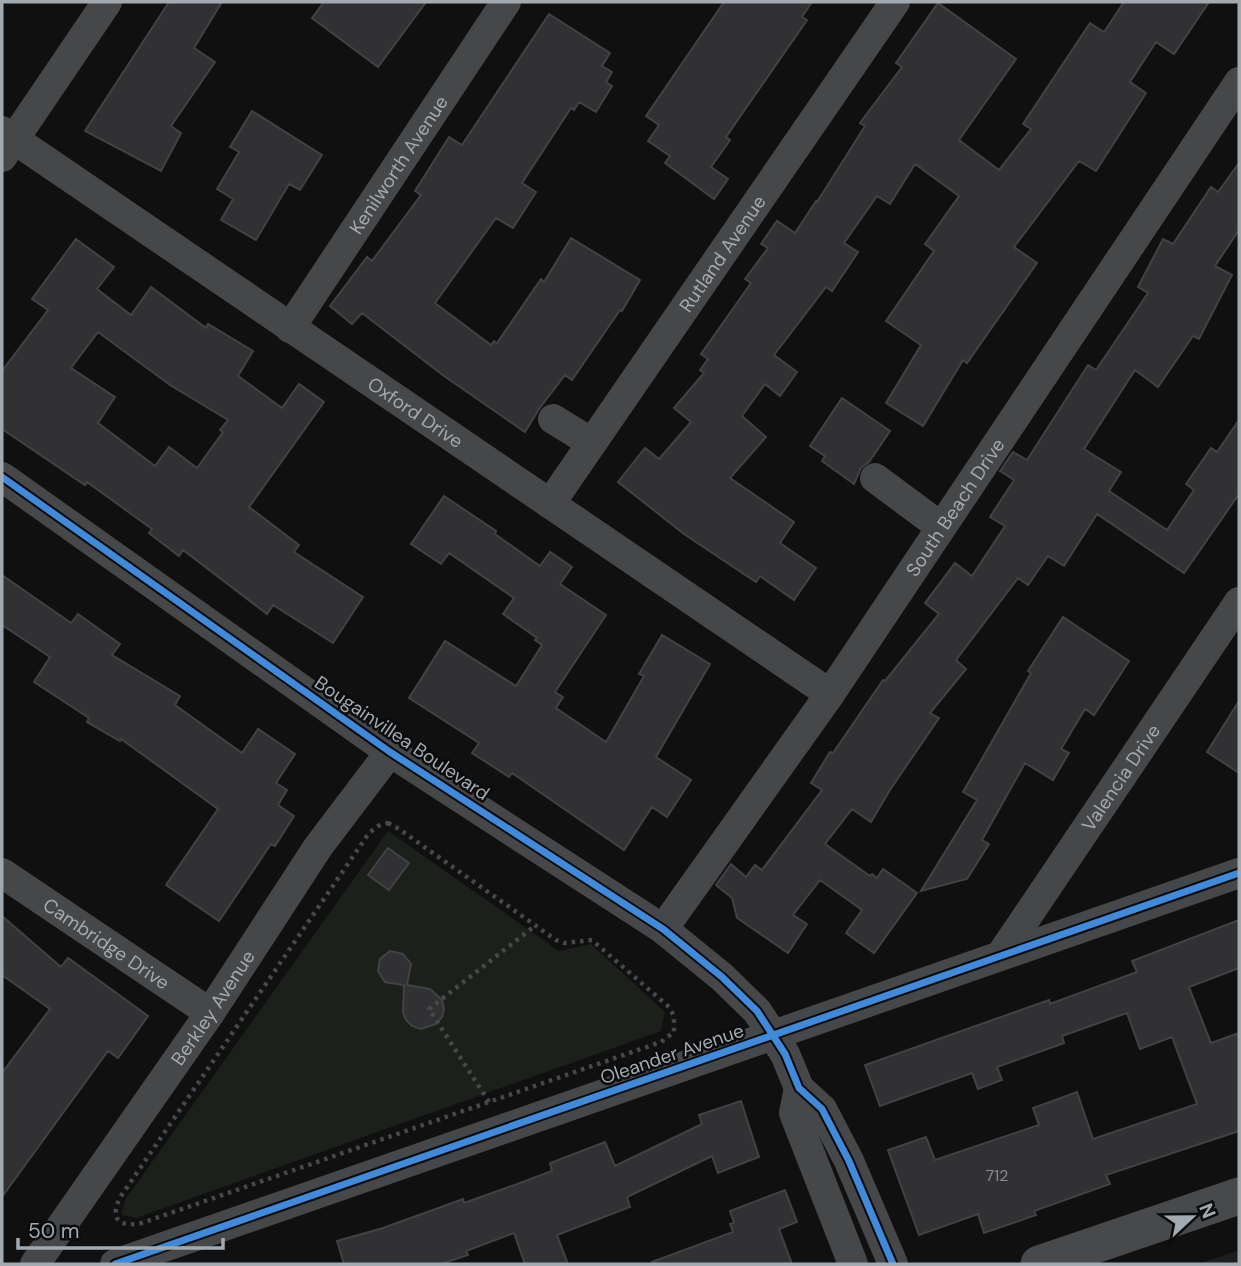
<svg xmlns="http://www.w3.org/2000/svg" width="1241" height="1266" font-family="'DM Sans',sans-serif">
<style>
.built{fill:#1d1d1f}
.green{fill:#1b201b}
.building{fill:#313133;stroke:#404244;stroke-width:2;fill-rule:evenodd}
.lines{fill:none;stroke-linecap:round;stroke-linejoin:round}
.path{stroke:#46484b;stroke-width:4.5;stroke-dasharray:3.5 5;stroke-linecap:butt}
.minor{stroke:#454749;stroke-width:30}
.major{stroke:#47494b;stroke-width:37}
.cycleway-casing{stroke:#0b0b0c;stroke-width:11}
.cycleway{stroke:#408adc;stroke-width:7}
.labels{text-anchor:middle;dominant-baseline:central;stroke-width:5;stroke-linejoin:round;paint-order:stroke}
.number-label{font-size:16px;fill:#858c92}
.street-label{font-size:19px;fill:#a1aab1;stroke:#0b0b0c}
</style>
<rect width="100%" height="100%" fill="#101011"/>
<!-- built -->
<path class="built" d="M1239,1250v14h-41z"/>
<!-- green -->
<path class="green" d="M388,831l171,120 32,-7 74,68 -4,19 -525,187 -15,-3 4,-15z"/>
<!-- building -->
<path class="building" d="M169,2h53l-28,46 21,14 -44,64 10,7 -20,38 -76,-40z
M324,2h102l-48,65 -66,-49z
M724,2h88l-10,15 5,3 -81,117 4,3 -19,27 17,12 -14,20 -49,-36 5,-7 -22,-15 11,-16 -13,-9z
M1124,2h85l-35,52 -18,-12 -26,40 16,11 -50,78 -17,-10 -65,86 23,16 -70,100 -4,-3 -40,66 -37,-23 35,-58 -35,-24 48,-70 -9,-7 34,-48 -44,-32 -25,40 -13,-8 -33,47 14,9 -26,39 -6,-4 -52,68 23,17 -17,24 -15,-12 -23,32 24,21 -36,41 64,44 -14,21 36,25 -22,32 -34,-24 -4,6 -72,-48 -66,-52 27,-34 14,11 32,-37 -17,-14 30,-35 -4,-3 8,-11 -7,-5 50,-71 -6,-4 23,-31 -7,-4 16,-23 18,12 21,-32 1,1 48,-76 -5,-3 42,-56 -6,-4 42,-60 78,56 -57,81 40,30 32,-41 -8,-5 67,-101 14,9z
M549,14l61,39 -8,13 10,6 -6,10 6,4 -16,26 -17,-10 -5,8 -3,-2 -49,75 14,9 -23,36 -17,-10 -61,85 56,42 3,-4 3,2 44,-64 3,3 27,-44 69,42 -18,31 -2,-1 -48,70 -7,-5 -26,34 -14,23 -81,-56 -82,-63 -10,11 -22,-18 37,-49 5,4 49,-66 -6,-4 34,-54 13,8z
M252,111l70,44 -22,35 -11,-6 -33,56 -35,-20 12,-21 -16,-10 22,-37 -9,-5z
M1239,163v67l-24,36 17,9 -33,64 -6,-3 -35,51 -23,-17 -51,79 37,23 -12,19 58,39 27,-40 -8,-6 25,-36 6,4 22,-32v74l-55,79 -87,-59 -33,52 -16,-10 -20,29 -10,-7 -62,82 10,9 -36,44 9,5 -49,72 -19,32 -19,-13 -27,35 45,32 2,-2 5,4 6,-9 34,24 -43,60 -28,-20 16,-23 -42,-30 -27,35 14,9 -19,29 -51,-35 -5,-20 -16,-13 15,-21 15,13 9,-12 7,5 60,-80 -11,-7 19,-31 3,1 50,-73 2,1 54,-67 -14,-11 30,-40 17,13 33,-50 -15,-9 24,-37 -14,-9 13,-19 14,8 61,-95 8,5 52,-77 -10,-6 25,-48 10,5 38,-57 7,5z
M76,239l38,28 -17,22 34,26 20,-28 55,41 2,-4 45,27 -15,25 44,32 17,-24 25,18 -75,105 50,38 -5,7 69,45 -30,46 -60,-38 -6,9 -84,-64 -4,6 -30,-23 3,-4 -65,-47 -2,3 -83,-56v-58l46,-61 -16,-11zM98,332l72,53 58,35 -8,10 3,2 -26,36 -28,-21 -14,19 -57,-43 17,-26 -44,-29z
M842,398l48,33 -21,31 -8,6 -7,16 -32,-23 3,-5 -15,-10z
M444,496l52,35 -1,3 45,32 10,-14 22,15 -12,17 46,31 -51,77 8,5 -7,11 50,34 38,-66 -5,-2 23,-39 48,29 -54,93 35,23 -24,37 -15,-10 -28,43 -112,-77 -3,4 -37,-24 7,-10 -70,-45 36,-57 71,45 26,-41 -7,-5 2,-2 -34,-24 11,-16 -65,-45 -8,11 -30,-20z
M2,575l69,48 7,-9 42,30 -8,11 68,41 -5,9 67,48 16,-24 37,25 -19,29 11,7 -9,15 16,11 -19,30 -4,-2 -52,77 -53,-36 52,-76 -97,-70 -1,2 -33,-19 2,-4 -55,-36 16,-25 -48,-32z
M1063,617l66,44 -35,54 -9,-6 -24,40 8,4 -16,27 -28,-17 -43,77 7,4 -22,35 -46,12 56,-91 -14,-8 68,-119 -3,-2z
M1239,701v72l-32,-21z
M388,848l21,15 -20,27 -21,-15z
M2,916l59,51 7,-9 80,58 -30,42 -10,-7 -106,146v-124l48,-64 -48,-34z
M1239,920v48l-50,19 22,56 28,-10v98l-133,44 4,9 -76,27 2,4 -52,18 -6,-19 -59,21 -31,-85 38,-13 9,23 104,-35 -6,-17 44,-16 16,47 104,-35 -25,-67 -32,12 -13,-36 -65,23 2,7 -67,24 5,13 -24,9 -6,-16 -92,33 -15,-41 184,-65 1,4 87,-32 -5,-11z
M390,951l13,3 8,10 -4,21 23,4 12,11 2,9 -2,8 -6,7 -15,5 -9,-3 -6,-6 -3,-8 1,-27 -19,-3 -7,-11 2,-12z
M741,1101l18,56 -41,16 -6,-17 -85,41 3,10 -73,28 11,29h-43l-11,-31 -48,18 2,4 -27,9h-97l-7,-23 46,-13 80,-29 1,4 56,-20 32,-12 -2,-8 55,-21 10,24 87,-42 -3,-9z
M785,1190l12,32 -18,7 13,35h-140v-2l81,-30 -3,-8 4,-1 -4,-12z"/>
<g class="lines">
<!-- path -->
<path class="path" d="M388,823l11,6 157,111 8,3 28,-3 77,67 5,9v16l-13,10 -519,181c-24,5 -33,-5 -21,-27l248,-363 9,-7z
M489,1102l-60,-93 107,-84"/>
<!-- minor -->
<g class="minor">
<path id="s1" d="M2,131l828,563"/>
<path d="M2,157l105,-155"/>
<path id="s2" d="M290,328l216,-326"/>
<path d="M553,419l39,24"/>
<path d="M2,477l388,275 273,177 59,48 35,34 28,43 14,34 23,21 27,52 44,103"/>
<path d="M875,478l66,49"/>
<path id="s3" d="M550,504l345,-502"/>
<path id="s4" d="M2,873l208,140"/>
<path id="s5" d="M663,929l167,-235 409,-612"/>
<path id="s6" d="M1001,955l238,-353"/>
<path d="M799,1088l-5,25 59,151"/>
<path id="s7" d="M35,1264l175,-251 108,-166 72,-95"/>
<path d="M115,1264l1124,-391"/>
</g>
<!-- major -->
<path class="major" d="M1039,1264l200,-68"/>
<!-- cycleway casing -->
<g class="cycleway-casing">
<path id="cycleway" d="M2,477l388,275 273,177 59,48 35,34 28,43 14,34 23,21 27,52 44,103
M115,1264l1124,-391"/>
</g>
<!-- cycleway -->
<use href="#cycleway" class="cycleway"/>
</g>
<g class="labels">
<!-- number labels -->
<g class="number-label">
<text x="997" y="1175">712</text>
</g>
<!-- street labels -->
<g class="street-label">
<text stroke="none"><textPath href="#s2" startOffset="196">Kenilworth Avenue</textPath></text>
<text stroke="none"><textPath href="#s3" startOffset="304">Rutland Avenue</textPath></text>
<text stroke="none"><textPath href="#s1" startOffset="500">Oxford Drive</textPath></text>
<text stroke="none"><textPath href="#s5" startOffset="513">South Beach Drive</textPath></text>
<text transform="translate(402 738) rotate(34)">Bougainvillea Boulevard</text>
<text stroke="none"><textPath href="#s6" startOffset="214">Valencia Drive</textPath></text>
<text stroke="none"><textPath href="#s4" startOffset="126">Cambridge Drive</textPath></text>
<text stroke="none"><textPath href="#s7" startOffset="312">Berkley Avenue</textPath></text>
<text transform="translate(672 1054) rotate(-19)">Oleander Avenue</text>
</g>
</g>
<!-- border -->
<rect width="1241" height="1266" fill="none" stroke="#a1aab1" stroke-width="7"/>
<!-- north arrow -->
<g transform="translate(1192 1217) rotate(68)" stroke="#0b0b0c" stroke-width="5" paint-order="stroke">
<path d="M0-5L12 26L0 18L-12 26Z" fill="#a1aab1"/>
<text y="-10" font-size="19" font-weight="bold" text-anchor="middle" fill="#a1aab1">N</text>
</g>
<!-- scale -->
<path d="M18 1238v10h205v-10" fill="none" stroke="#a1aab1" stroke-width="3.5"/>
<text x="28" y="1238" font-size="21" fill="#a1aab1" stroke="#0b0b0c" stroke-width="5" paint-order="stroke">50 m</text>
</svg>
